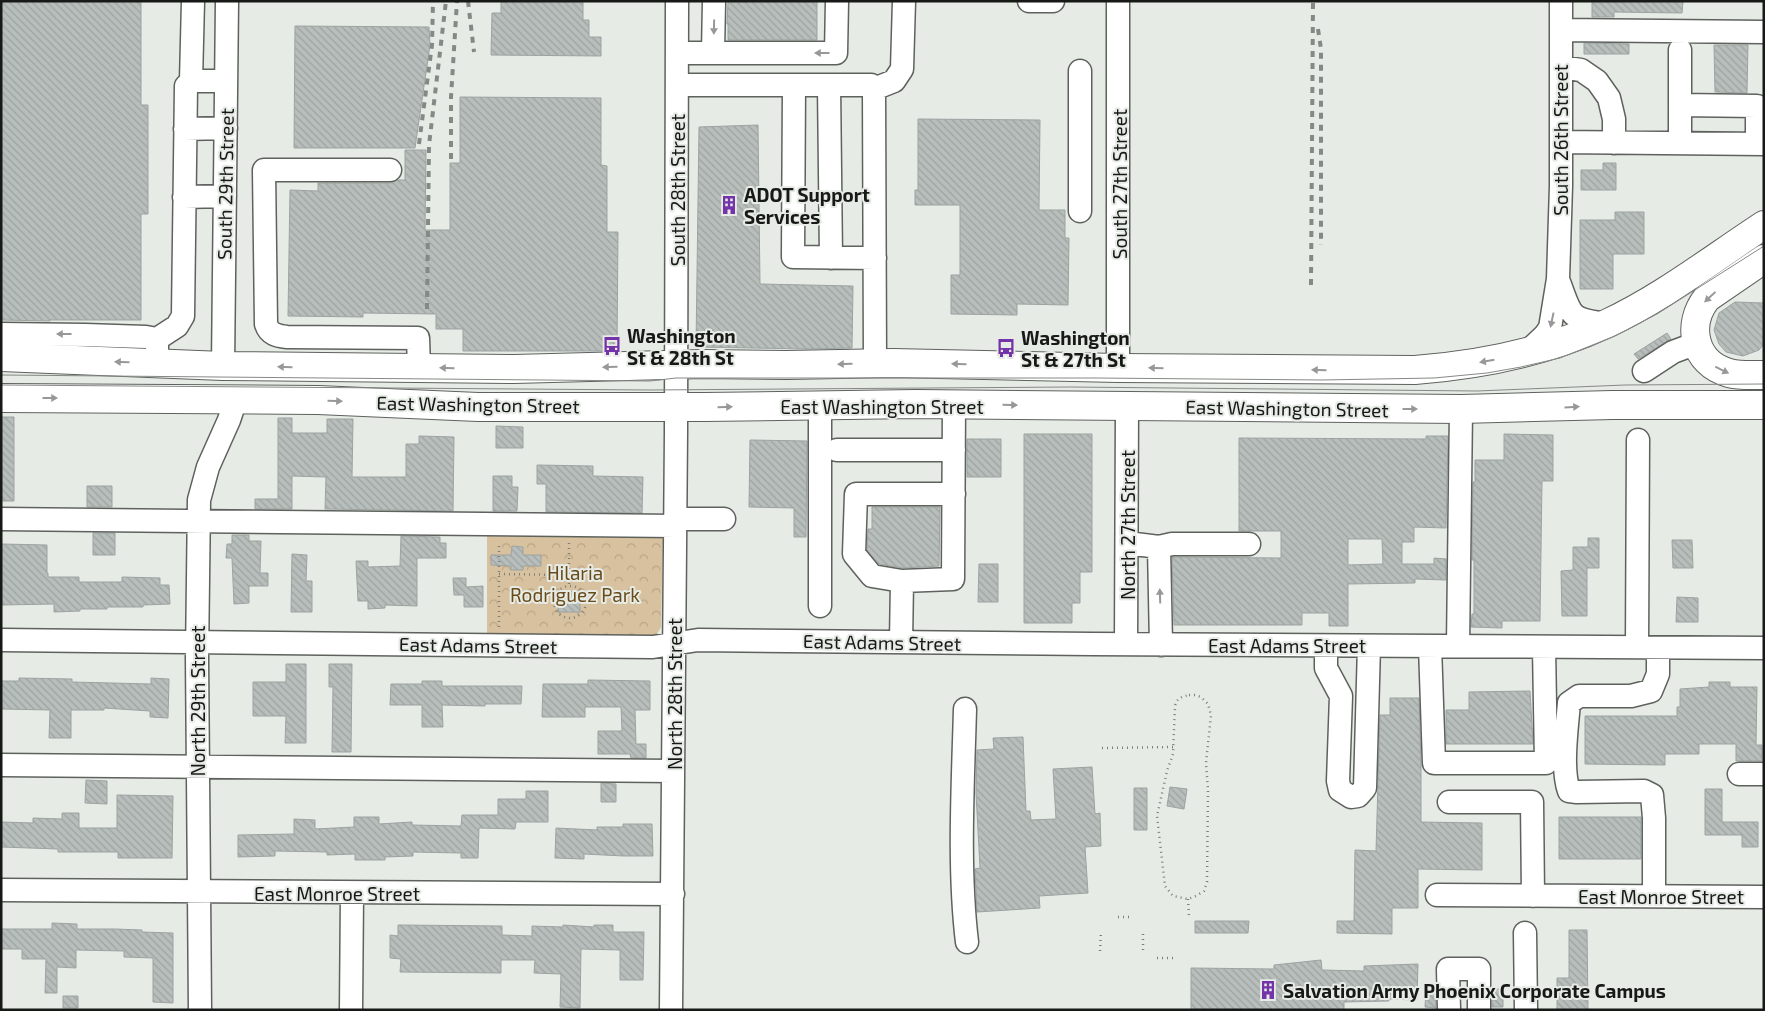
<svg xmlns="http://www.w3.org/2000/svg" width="1765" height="1011" font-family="'Exo 2',sans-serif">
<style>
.park{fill:url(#park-crowns)}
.building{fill:url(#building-back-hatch);stroke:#9ca3a1;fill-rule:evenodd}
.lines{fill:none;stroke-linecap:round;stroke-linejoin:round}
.minor-casing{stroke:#5e625d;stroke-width:25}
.major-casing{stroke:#5e625d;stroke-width:30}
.path{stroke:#7c807c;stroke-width:2.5;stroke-dasharray:1 4;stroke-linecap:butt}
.minor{stroke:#fff;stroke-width:22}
.major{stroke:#fff;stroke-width:28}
.tram{stroke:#858985;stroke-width:1}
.rail{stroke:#858985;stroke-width:4;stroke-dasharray:6 6;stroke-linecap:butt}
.oneway{fill:#979897}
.labels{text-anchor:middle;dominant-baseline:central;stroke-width:4;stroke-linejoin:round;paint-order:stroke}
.street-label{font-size:19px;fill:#171917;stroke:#e6ebe6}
.poi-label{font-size:19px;font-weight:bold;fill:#171917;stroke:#e6ebe6;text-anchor:start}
.park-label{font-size:19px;fill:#694b19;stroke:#e6ebe6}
</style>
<defs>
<pattern id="park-crowns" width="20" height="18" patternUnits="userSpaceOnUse" patternTransform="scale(1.25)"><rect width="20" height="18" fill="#d8c19e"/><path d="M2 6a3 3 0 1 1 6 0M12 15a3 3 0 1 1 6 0" fill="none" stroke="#b9a587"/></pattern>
<pattern id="building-back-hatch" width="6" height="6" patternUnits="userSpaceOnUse" patternTransform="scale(1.25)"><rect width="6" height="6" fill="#b7bebc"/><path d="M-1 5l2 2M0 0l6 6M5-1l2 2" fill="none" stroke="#9da3a1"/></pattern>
</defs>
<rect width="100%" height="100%" fill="#e6ebe6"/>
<!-- park -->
<path class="park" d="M487,529l176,1 -2,97 -4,7 -7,2 -163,-1z"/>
<!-- building -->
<path class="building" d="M1,1h140v104h7v109h-7v106h-91v1l-49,-1z
M501,1h82v19h6v17h12v19l-110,-1 1,-42h9z
M728,1h89v39h-89v-16h-1z
M1592,1h91l-1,12 -68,-1v5h-22z
M295,26l134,1 1,18 -15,103h-121z
M1584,43l45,1v10h-45z
M1714,45h34l-1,48 -32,-1z
M460,97l141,1v67l6,1v66h11l-1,119h-154v-22h-27v-15l-73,-1v4l-75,-1 2,-126 28,1v-8h72l8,-3h7v-30h21l-1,80h25v-67h10z
M918,119l122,1 -1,90h26v28h4l-1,67 -51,-1v11l-66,-1v-39h9v-70h-45v-15h3z
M758,125l2,159 93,2 -1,62 -45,1 -111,-2 3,-220z
M1603,163h13v27h-35v-20h22z
M1615,212h29v42h-31v35h-33v-69h35z
M1735,302l29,1v41l-5,6 -16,6 -17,-4 -7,-8 -5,-14 5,-17z
M1667,333l4,6 -33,20 -4,-5z
M1,417h13v84h-13z
M278,418h14v15h35v-14h26l-1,58h54v-33h13v-8l35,1 -1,74 -128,-2 1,-32 -34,-1v33h-37v-10h23z
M496,426l27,1v21h-27z
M1024,434h68v138h-12v31h-8v20h-48z
M1504,434l49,1v46h-11l-2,140h-38v7l-31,-1 1,-13h2v-54h-2l1,-78h2v-22h29z
M1426,436h22l-2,92 -32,-1v15h-12v22h32v-6l12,1v21l-31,-1v4l-67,1v42h-19v-13h-27v12h-128l-2,-68 109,1v-27h-42v-93l187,1zM1348,539h34l1,25 -35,1z
M967,439h34v38h-34z
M750,440l57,1 -1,96h-12v-29l-45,-1z
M537,465l56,1v10l50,1 -1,36 -96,-1v-28h-9z
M493,476h19v11h6l-1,24h-24z
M87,486h25v21h-25z
M872,507h68l-1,59 -36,2 -24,-4 -12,-14 1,-21h4z
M93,533h22v22h-22z
M232,535h17v6h12l-1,32h8v13h-19v17l-15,1 -2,-46h-6l1,-14h5z
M401,536l39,1v6h6v15h-29v48l-32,-1v3l-17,1v-8h-10l-2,-40h12v6l32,-1z
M1588,538h11v30h-12v48h-25l-1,-45 12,-1v-23h15z
M1672,540h20l1,28h-20z
M1,544l46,1v28h1v4h31v5h43v-5l38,1v7h9l1,19 -27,1v2h-36v2h-27v2l-26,1v-8l-53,1z
M512,546l11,1v8h18v11h-18v4h-12v-4l-20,-1v-10h20z
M292,554l15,1 -1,26h6v31h-21z
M979,564h19v38h-20z
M453,578h13v9l17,-1v21h-19v-12h-10z
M559,591l21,1v20h-22z
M1677,597l21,1v24h-22z
M286,664h20v79h-21l1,-27h-33v-34h33z
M329,664h23l-1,88h-19l1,-65h-4z
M19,678l53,1v3l79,2v-6l18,1 -1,39 -18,-1v-6l-46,-3v2h-33v28h-22l1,-28 -49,-1v-28h18z
M588,680l62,1v29h-15l1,34h10v14h-15l-1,-4h-32v-23h24l-1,-24h-36v10h-43l1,-33h45z
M422,681h20v5h80l-1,18h-36v2l-43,-1 1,22h-21v-22h-32l1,-21h31z
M1709,682h21v5h27l-1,58h6v16h-26v-17h-37v10h-34v11l-80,-1v-48h92v-9h3v-18l29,-2z
M1530,691l3,53h-87v-34h23v-18z
M1390,698h29l2,66v58l61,1v47l-64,-1v39h-26v26l-55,-1v-12h17l1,-71 21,1 4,-136h10z
M1023,737l3,74h4l1,9 25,-1 -3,-50 39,-2 3,47 5,-1 1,33 -16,1 3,46 -49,3 1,12 -63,4 -2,-43 5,-1 -4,-75 1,-43 17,-1 -1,-11z
M86,780l21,1v23l-22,-1z
M601,783l15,1v18h-15z
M1170,787l17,2 -3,20 -17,-3z
M1134,788h13v42h-13z
M1705,789h17v33h36v25h-16v-12h-37z
M526,791h22v31h-32l-1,7 -36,-1 -1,30h-17v-5l-48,-1v4l-28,1v3h-30v-6l-28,1v-3l-52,-1v5l-37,1v-22l56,-1v-15l21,1v9l39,-2v-10h25v7l33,-2v3l49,1 1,-11h36v-16h28z
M117,795l56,1 -1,62h-54v-6h-60v-3l-57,-2v-25l32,1v-5l29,1v-6h17v15h38z
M1559,817h82v42h-82z
M623,824h29l1,32h-29l-40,-2v5l-29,-1 1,-30 41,2v-3h26z
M1195,921h54l-1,12h-53z
M52,923l25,1v5h38l27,1v2l31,1v70l-20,-1v-44l-29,-1v-6l-48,-1v18l-19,-1v26h-12l1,-34h-24v-10h-21v-20h51z
M398,925l104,1v9l30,1v-10l31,1v-2l31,2v-2h19v7h31l-1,48h-23v-30l-39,-1 -1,59 -20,-1 1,-33 -27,-1 1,-13h-34v13l-101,-1 1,-13 -11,-1v-23l8,1z
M1569,930h18l1,80h-31v-32h12z
M1321,960l1,10 42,1v-5l54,-2 -1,36 -28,-1v2l-45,1v8h-153v-42l83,1v-4z
M1492,989h11v18h-11z
M1426,990h9l1,18 -11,-1z
M63,996h15v12h-15z"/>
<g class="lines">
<!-- minor casing -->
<g class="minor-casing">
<path id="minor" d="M1029,1h24
M1118,1v367
M1561,30l203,2
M1680,50v93
M677,53h159l1,-52
M713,53l1,-52
M1561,67l20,3 16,11 12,17 5,21v24
M191,81l2,-80
M677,85h194l3,4 1,274
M794,85l-1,172 82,1
M829,85l2,173
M874,89l20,-8 8,-12 2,-68
M1680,105l77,1v38
M185,129l41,-1
M1561,142l203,2
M390,170h-126l2,154c3,10 11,12 21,13l131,1 1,30
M184,197l41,-1
M1080,211v-140
M1559,282c13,34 9,37 47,42
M1,334l84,1 61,2 11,2
M1527,352l18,-17 5,-7 8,-49 3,-93v-185
M157,363v-24l20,-13 6,-10 3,-230 5,-5h35
M223,366l4,-365
M1644,371l29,-19 24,-9
M820,405v201
M837,450h117
M1,519l674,7
M675,519h49
M1127,543l32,4 2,98
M1159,547l13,-3h77
M902,581l-30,-5 -18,-22 2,-60h98
M1,640l652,7 45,-7 394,4 672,4
M901,642l1,-61 51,-2 1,-175
M1126,644l1,-238
M1326,646v22l15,28 -3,85 2,9 11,7 7,-1 7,-8 4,-142
M1430,646l4,117h112l-2,-116
M1458,646l3,-237
M1637,647l1,-207
M965,709c-2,75 -7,158 2,233
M1,765l672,6
M1739,774h25
M1449,802h83l1,94
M1,890l672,4
M1437,895l327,2
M1654,896v-78l-2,-23 -8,-4 -67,1 -8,-1c-8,-22 -2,-64 0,-88l10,-7h52l20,-5 7,-17v-26
M1525,933l1,77
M200,1010l-3,-352 2,-158 9,-33 21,-47 7,-21
M351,1010l1,-117
M671,1010l5,-578 1,-431
M1449,1010l-1,-41h31v41"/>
</g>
<!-- major casing -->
<g class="major-casing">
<path id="major" d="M1764,259l-57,39c-21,26 -14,65 22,75 11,3 23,2 35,2
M1,357l222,9 291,3 189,-5 84,1 106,-2 225,5 297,2c66,-5 131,-18 191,-46 56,-26 106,-65 158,-99
M1,398l317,2 160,7h226l212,-3 545,5 151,-4h152"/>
</g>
<!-- path -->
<path class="path" d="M569,543v44
M499,574l70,1
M554 602a16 16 0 1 1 32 0a16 16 0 1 1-32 0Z
M499,627v-85
M1189,695h6l6,2 7,7 3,11 -5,48 2,27 -1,92 -3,9 -8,5 -8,3 -15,-3 -8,-10 -8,-70 10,-45 6,-17 2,-48c2,-8 6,-9 14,-11z
M1102,748l72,-1
M1188,899l1,18
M1118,917h15
M1143,950v-18
M1100,951l1,-20
M1157,958h19"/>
<!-- minor -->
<use href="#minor" class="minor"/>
<!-- major -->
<use href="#major" class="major"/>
<!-- tram -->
<path class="tram" d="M1,375l649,6 26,-3h420l226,2 112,-2 53,-5 34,-6 39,-9 55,-22 42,-22 107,-68
M1,385l649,5 421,-3 406,4 148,-6 139,-1"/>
<!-- rail -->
<path class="rail" d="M468,1l6,51
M1318,29l3,20v196
M419,144l13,-99 1,-44
M451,159v-62l6,-96
M1311,285l2,-284
M427,309l2,-164 17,-144"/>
</g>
<!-- one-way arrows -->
<defs><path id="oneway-solid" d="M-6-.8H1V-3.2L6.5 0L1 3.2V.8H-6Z" transform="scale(1.25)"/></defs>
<g class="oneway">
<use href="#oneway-solid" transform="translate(714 27) rotate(91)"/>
<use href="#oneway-solid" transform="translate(822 53) rotate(-180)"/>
<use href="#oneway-solid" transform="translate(1710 297) rotate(137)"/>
<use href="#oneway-solid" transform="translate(1552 320) rotate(102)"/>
<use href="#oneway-solid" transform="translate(64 334) rotate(-180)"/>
<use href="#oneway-solid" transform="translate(1487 361) rotate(170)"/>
<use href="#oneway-solid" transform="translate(122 362) rotate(-178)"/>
<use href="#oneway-solid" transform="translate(845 364) rotate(179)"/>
<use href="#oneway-solid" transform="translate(959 364) rotate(-179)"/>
<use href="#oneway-solid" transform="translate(285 367) rotate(-179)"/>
<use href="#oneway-solid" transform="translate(610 367) rotate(179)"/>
<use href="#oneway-solid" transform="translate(447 368) rotate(-179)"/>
<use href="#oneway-solid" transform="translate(1156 368) rotate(-179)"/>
<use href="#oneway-solid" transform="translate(1319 370) rotate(-179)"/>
<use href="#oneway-solid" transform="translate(1722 370) rotate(26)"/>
<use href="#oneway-solid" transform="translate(50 398)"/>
<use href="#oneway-solid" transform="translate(335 401) rotate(2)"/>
<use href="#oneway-solid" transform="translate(1010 405) rotate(1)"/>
<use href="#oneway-solid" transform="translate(725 407) rotate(-1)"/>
<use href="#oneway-solid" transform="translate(1572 407) rotate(-3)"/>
<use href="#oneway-solid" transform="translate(1410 409)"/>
<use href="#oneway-solid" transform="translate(1160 596) rotate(-92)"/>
</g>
<!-- icons -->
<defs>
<g id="building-bare" transform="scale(1.5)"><path d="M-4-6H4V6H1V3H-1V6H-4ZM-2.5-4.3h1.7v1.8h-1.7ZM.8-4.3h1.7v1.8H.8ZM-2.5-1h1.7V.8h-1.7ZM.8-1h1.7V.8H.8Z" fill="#7433a8" stroke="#e6ebe6" stroke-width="2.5" paint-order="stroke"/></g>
<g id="bus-bare" transform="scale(1.5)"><path d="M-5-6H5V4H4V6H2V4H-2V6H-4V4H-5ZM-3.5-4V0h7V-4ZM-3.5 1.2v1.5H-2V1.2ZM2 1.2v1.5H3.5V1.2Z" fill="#7433a8" stroke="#e6ebe6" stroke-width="2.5" paint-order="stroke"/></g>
</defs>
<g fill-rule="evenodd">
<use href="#building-bare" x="729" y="205"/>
<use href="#bus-bare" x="612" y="346"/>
<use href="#bus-bare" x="1006" y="348"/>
<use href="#building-bare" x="1268" y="990"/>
</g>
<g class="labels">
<!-- street labels -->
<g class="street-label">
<text transform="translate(1560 140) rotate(-90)">South 26th Street</text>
<text transform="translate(225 184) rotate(-89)">South 29th Street</text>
<text transform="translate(1119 184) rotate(-90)">South 27th Street</text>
<text transform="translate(677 190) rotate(-90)">South 28th Street</text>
<text transform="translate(478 404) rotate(1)">East Washington Street</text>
<text x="882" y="406">East Washington Street</text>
<text transform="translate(1287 408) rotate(1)">East Washington Street</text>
<text transform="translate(1127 525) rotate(-90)">North 27th Street</text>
<text transform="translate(882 642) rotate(1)">East Adams Street</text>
<text transform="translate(478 645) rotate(1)">East Adams Street</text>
<text x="1287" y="645">East Adams Street</text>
<text transform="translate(674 694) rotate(-90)">North 28th Street</text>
<text transform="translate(197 701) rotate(-90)">North 29th Street</text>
<text x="337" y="893">East Monroe Street</text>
<text x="1661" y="896">East Monroe Street</text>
</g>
<!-- poi labels -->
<g class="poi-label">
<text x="744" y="194">ADOT Support<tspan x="744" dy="22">Services</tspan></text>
<text x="627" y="335">Washington<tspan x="627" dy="22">St &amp; 28th St</tspan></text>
<text x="1021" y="337">Washington<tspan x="1021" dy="22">St &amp; 27th St</tspan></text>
<text x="1283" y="990">Salvation Army Phoenix Corporate Campus</text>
</g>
<!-- park labels -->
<g class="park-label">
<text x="575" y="572">Hilaria<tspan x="575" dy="22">Rodriguez Park</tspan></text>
</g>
</g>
<!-- border -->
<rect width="1765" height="1011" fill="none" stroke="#171917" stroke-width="5"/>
</svg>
